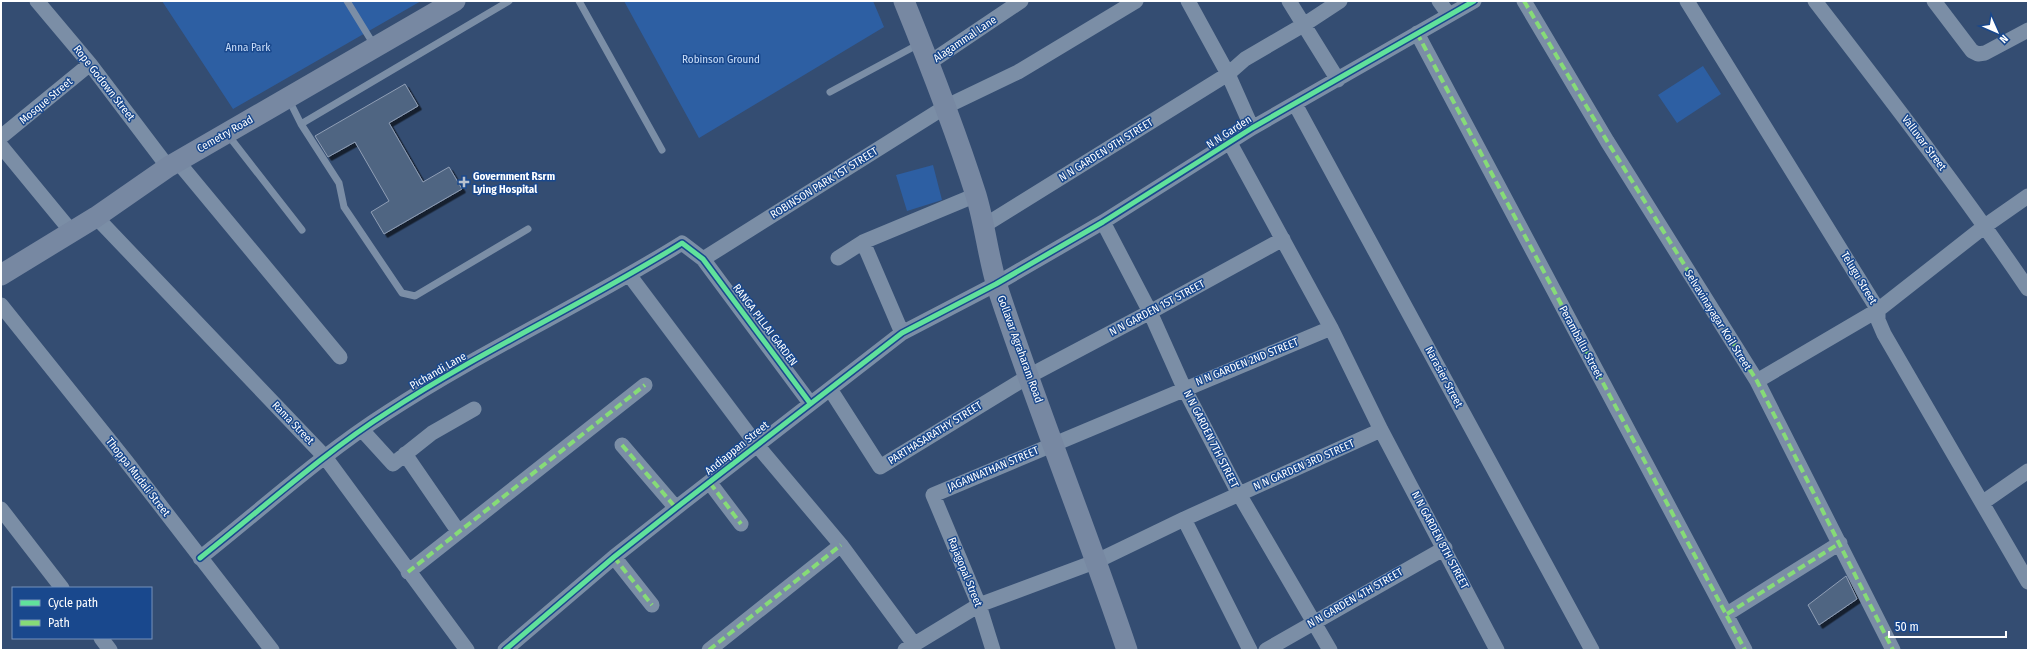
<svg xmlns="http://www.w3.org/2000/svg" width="2029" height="651" font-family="'Fira Sans Condensed',sans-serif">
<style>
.green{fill:#2d5fa3}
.building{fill:#506582;stroke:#8f9eb5;filter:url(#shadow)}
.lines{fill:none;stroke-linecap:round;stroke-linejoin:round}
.lane{stroke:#7b8ea6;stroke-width:7}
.street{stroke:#7b8ea6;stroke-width:15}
.secondary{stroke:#7788a2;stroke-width:21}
.quiet{stroke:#86db77;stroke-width:4;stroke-dasharray:8 4;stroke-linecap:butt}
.cycleway-casing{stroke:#19488d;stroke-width:8}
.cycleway{stroke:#60e19b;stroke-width:5}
.poi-dot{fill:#b8c1ce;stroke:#19488d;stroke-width:1.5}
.labels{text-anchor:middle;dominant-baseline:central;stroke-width:3;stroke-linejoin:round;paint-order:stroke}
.street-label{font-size:11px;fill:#fff;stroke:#19488d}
.park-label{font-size:11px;fill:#cbdffa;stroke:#19488d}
.poi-label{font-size:11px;font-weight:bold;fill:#fff;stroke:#19488d;text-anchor:start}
</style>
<defs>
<filter id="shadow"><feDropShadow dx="3.5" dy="3.5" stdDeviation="0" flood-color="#0009"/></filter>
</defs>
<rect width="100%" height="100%" fill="#344d72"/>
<!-- green -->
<path class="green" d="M162,1h259l-188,108z
M624,1h249l11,26 -185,111z
M1703,66l18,28 -44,29 -19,-28z
M933,165l9,35 -35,11 -11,-36z"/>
<!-- building -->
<path class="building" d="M405,84l13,22 -29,17 34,59 26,-15 13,22 -78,45 -13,-22 18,-11 -34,-59 -27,15 -13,-21z
M1846,576l11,23 -38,26 -11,-20z"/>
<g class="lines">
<!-- lane -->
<path class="lane" d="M347,1l27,44
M579,1l83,149
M830,92l89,-48
M289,100l12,24 208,-123
M301,124l38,59 5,24 58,86 13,3 113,-67
M228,135l74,95"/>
<!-- street -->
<path class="street" d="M37,1l53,63 78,103
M1188,1l40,73 24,54
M1289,1l49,79
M1439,1l10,14
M1524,1l83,140 150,240 136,269
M1687,1l191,309v10l6,14 144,248
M1815,1c73,95 146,189 213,288
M1934,1l38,50 6,3 7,-1 43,-23
M1417,33l328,617
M929,63l92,-62
M1295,104l297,546
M1,137l89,-73
M1230,143l101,185 50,102 116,220
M1,146l70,85
M178,162l162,195
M96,217l229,240 142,193
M1103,222l47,90 34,76 55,106 91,156
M985,225l243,-151 17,-15 60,-35 35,-23
M863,242l39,91
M838,258l25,-16 113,-47
M703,259l242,-152 73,-35 118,-71
M630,276l126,168 85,101 73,99
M1,305l125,156 146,189
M1757,381l121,-71 107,-84 43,-30
M830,389l50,78 149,-91 121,-64 133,-73
M362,430l31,34 39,-31 42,-24
M622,445l54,63
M405,454l53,77
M710,483l31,41
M1982,503l46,-32
M1,509l61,79
M1184,519l66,131
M614,557l38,48
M200,558c62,-49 122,-104 188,-146 95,-62 198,-109 294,-169l21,16 107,144
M408,572l237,-187
M1727,614l113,-71
M101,638l9,12
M505,650l109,-93 62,-49 226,-175 94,-49 107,-62 149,-94 222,-127
M709,650l132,-105
M905,650l74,-45 118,-44 87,-42 197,-89
M993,650l-14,-45 -46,-110 398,-167
M1266,650l179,-102"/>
<!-- secondary -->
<path class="secondary" d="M904,1c26,64 51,128 72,194 9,30 12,61 21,91 40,122 89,242 130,364
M1,275l95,-58 72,-50 287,-166"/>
<!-- quiet -->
<path class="quiet" d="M1524,1l83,140 150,240 136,269
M1417,33l328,617
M622,445l54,63
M710,483l31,41
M614,557l38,48
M408,572l237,-187
M1727,614l113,-71
M709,650l132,-105"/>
<!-- cycleway casing -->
<g class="cycleway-casing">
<path id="cycleway" d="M200,558c62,-49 122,-104 188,-146 95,-62 198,-109 294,-169l21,16 107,144
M505,650l109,-93 62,-49 226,-175 94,-49 107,-62 149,-94 222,-127"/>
</g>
<!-- cycleway -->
<use href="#cycleway" class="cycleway"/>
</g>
<!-- markers -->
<path class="poi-dot" d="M462 176h4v4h4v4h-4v4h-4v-4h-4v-4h4z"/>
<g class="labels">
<!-- street labels -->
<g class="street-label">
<text transform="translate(965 39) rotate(-34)">Alagammal Lane</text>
<text transform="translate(104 83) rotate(52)">Rope Godown Street</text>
<text transform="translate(46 101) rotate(-40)">Mosque Street</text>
<text transform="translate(1229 132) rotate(-33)">N N Garden</text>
<text transform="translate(225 134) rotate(-30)">Cemetry Road</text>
<text transform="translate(1924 143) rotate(53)">Valluvar Street</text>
<text transform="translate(1106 150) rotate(-32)">N N GARDEN 9TH STREET</text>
<text transform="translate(824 183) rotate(-32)">ROBINSON PARK 1ST STREET</text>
<text transform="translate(1859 278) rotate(59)">Telugu Street</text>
<text transform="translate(1157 308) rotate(-28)">N N GARDEN 1ST STREET</text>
<text transform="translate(1718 320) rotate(58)">Selvavinayagar Koil Street</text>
<text transform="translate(765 325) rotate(53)">RANGA PILLAI GARDEN</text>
<text transform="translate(1581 342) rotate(62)">Peramballu Street</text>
<text transform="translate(1020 349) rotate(70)">Gollavar Agraharam Road</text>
<text transform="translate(1247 362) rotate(-22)">N N GARDEN 2ND STREET</text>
<text transform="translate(438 371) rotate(-30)">Pichandi Lane</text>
<text transform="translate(1444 377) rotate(62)">Narasier Street</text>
<text transform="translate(293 423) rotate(46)">Rama Street</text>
<text transform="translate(935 433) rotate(-32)">PARTHASARATHY STREET</text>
<text transform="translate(1211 439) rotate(63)">N N GARDEN 7TH STREET</text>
<text transform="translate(737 448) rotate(-39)">Andiappan Street</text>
<text transform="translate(1304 465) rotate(-24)">N N GARDEN 3RD STREET</text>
<text transform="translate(993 469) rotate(-23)">JAGANNATHAN STREET</text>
<text transform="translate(138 477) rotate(52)">Thoppa Mudali Street</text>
<text transform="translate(1440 540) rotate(62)">N N GARDEN 8TH STREET</text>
<text transform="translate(965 572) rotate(68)">Rajagopal Street</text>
<text transform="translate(1355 598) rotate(-30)">N N GARDEN 4TH STREET</text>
</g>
<!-- park labels -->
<g class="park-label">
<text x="248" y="47">Anna Park</text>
<text x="721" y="59">Robinson Ground</text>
</g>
<!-- poi labels -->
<g class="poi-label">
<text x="473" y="176">Government Rsrm<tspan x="473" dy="13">Lying Hospital</tspan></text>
</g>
</g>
<!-- border -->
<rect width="2029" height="651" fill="none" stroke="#ffffff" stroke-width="4"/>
<!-- legend -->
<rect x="12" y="587" width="140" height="52" fill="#19488d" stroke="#7591bb"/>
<rect x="20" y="600" width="20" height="6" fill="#60e19b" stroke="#7591bb"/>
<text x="48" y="607" font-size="12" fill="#ffffff">Cycle path</text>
<rect x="20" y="620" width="20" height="6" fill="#86db77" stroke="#7591bb"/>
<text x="48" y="627" font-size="12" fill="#ffffff">Path</text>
<!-- north arrow -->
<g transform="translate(1997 32) rotate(135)" stroke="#19488d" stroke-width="3" paint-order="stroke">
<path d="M0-3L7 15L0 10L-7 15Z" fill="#ffffff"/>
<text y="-6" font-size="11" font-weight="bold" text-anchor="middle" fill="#ffffff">N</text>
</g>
<!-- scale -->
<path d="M1889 631v6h117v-6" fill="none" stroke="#ffffff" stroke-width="2"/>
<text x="1895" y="631" font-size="12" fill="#ffffff" stroke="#19488d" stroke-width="3" paint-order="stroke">50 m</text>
</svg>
